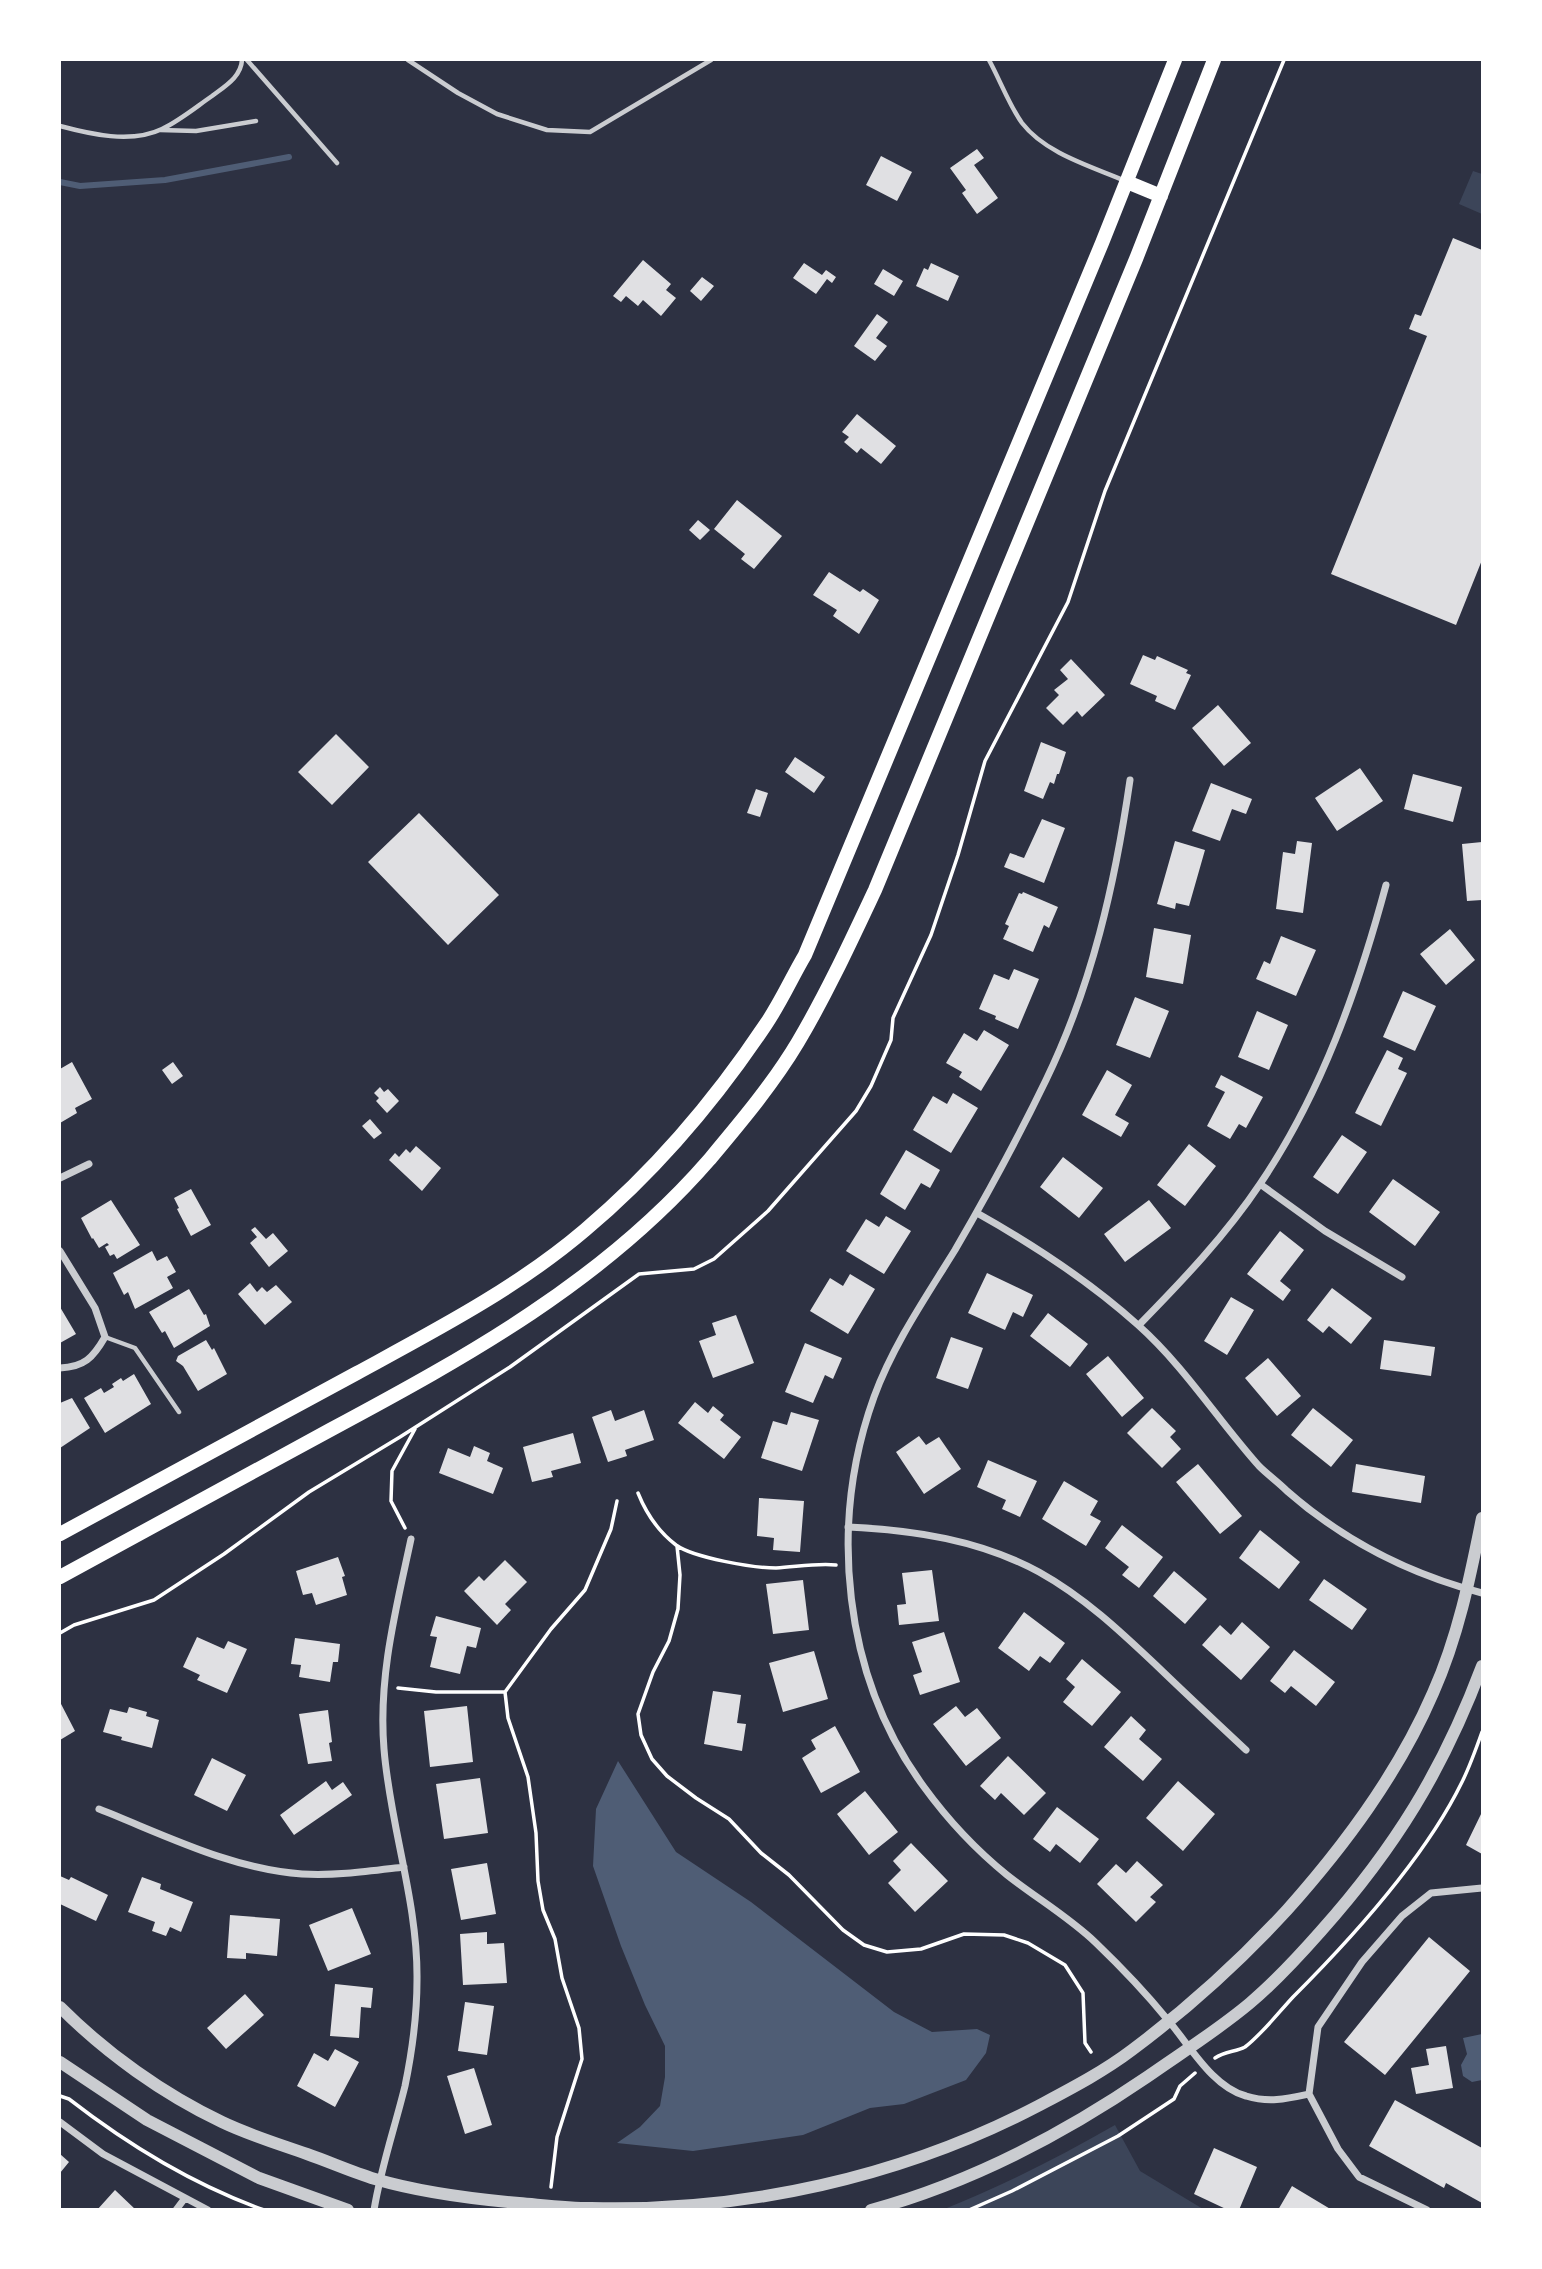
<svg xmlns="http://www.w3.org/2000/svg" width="1542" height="2269" font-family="'Noto Sans',sans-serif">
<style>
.green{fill:#3c4559}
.water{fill:#4f5d75}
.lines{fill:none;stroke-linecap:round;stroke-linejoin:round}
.stream{stroke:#4f5d75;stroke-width:6}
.building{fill:#e0e0e3}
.path{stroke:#fff;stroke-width:3.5}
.service{stroke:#caccd0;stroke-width:4.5}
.minor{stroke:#caccd0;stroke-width:7}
.tertiary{stroke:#caccd0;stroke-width:12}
.secondary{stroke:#fff;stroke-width:14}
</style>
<rect width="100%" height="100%" fill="#2d3142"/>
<!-- green -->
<path class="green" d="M1473,171l9,3v40l-23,-10z
M1115,2125l25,46 63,38 -261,1c61,-24 117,-53 173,-85z"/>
<!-- water -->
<path class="water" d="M618,1761l58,91 75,50 143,110 38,20 45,-3 13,6 -4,18 -20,27 -62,24 -34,4 -67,27 -110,16 -76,-8 23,-16 20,-21 5,-29v-31l-20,-41 -24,-59 -28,-80 3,-57z
M1482,2034v46l-10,2 -9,-6 -2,-11 6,-11 -4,-16z"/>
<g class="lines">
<!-- stream -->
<path class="stream" d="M60,182l20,4 85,-6 124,-23"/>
</g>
<!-- building -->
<path class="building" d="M977,149l7,9 -10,7 24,33 -21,16 -15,-21 4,-3 -16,-22z
M881,156l31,16 -15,29 -31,-16z
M1453,238l29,12v310l-26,65 -125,-51 96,-238 -18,-7 6,-15 6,2z
M643,260l28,24 -5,6 10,8 -15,18 -18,-16 -5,6 -12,-10 -5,6 -8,-6z
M804,263l18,12 4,-5 10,7 -4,6 -5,-4 -11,15 -23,-16z
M931,263l28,13 -11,25 -32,-15 8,-18 4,2z
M883,269l20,12 -9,15 -20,-12z
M702,277l12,9 -13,15 -11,-10z
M877,314l11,8 -12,16 11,8 -12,15 -21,-15z
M857,414l39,32 -15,18 -20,-16 -4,5 -13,-11 5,-5 -7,-5z
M737,500l45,36 -28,33 -13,-10 4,-5 -31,-25z
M698,520l12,10 -10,10 -11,-10z
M829,572l31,20 3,-3 16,11 -20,34 -26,-18 4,-6 -24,-15z
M1143,655l12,5 2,-4 31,14 -2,3 5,2 -16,35 -20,-9 2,-5 -27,-12z
M1071,659l34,36 -23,22 -5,-6 -14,14 -17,-17 13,-13 -5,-5 14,-11 -8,-9z
M1218,705l33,38 -27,23 -32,-38z
M336,734l33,33 -37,38 -34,-33z
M1041,742l25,10 -7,22h-2l-3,10 -4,-2 -7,17 -19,-8z
M795,757l30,20 -11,16 -29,-21z
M1360,768l23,33 -46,30 -22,-33z
M1413,774l49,13 -9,35 -49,-13z
M1211,783l41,16 -6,15 -14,-5 -12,32 -28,-10z
M756,789l12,4 -8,24 -13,-4z
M419,813l80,82 -51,50 -80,-83z
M1042,819l23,9 -21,55 -40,-16 6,-14 14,5z
M1175,841l30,9 -16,56 -13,-3 -1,6 -18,-5z
M1297,841l15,2 -9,70 -27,-4 7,-57 12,2z
M1482,842v58l-15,1 -5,-57z
M1023,892l35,15 -9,21 -5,-3 -11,27 -30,-13 6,-13 -4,-2 14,-31 3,1z
M1154,928l37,7 -8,49 -37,-7z
M1450,929l25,31 -29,25 -26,-31z
M1281,936l35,14 -20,46 -40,-17 8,-18 6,3z
M1014,969l25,10 -21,50 -23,-10 1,-3 -17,-7 15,-35 15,6z
M1403,991l33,15 -21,45 -32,-14z
M1135,997l34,14 -19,47 -34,-13z
M1257,1011l31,14 -19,45 -31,-13z
M984,1030l25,15 -28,46 -22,-14 3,-5 -16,-9 18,-30 13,8z
M1387,1050l16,8 -5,11 9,4 -26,53 -26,-13z
M72,1062l20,37 -17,9 2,5 -17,10v-54z
M173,1062l10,14 -11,8 -10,-14z
M1107,1070l25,15 -17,30 14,8 -8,14 -39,-22z
M1221,1075l42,22 -17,31 -7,-4 -9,15 -23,-13 18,-34 -10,-5z
M380,1087l4,5 4,-3 11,12 -12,12 -11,-12 3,-3 -5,-5z
M953,1093l25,15 -27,45 -38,-23 20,-34 14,8z
M370,1119l12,14 -8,6 -12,-13z
M1342,1135l25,17 -29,42 -25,-17z
M1189,1144l27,22 -31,40 -28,-21z
M416,1146l25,22 -19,23 -33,-31 6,-7 4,4 7,-8 4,4z
M906,1150l34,20 -10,18 -9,-5 -16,27 -25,-16z
M1063,1157l40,31 -24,30 -39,-31z
M1393,1179l47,33 -25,34 -46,-34z
M191,1189l20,36 -20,11 -14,-27 2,-1 -5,-10z
M111,1200l29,45 -23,14 -3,-5 -4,2 -5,-9 4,-2 -2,-2 -8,5 -6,-10 -1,1 -11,-21z
M1149,1200l22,28 -46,34 -21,-28z
M886,1216l25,15 -27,43 -38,-23 20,-32 13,8z
M255,1227l11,12 7,-6 15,18 -19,16 -19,-24 7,-6 -6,-7z
M1280,1231l24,19 -24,31 11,9 -8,11 -36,-27z
M152,1251l5,10 10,-5 9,16 -9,5 6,11 -38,21 -7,-17 -4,3 -11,-22z
M987,1273l46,22 -10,22 -10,-5 -8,18 -37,-17z
M850,1274l25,15 -27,45 -38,-23 20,-33 13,8z
M250,1283l7,9 5,-5 5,5 9,-7 16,17 -27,23 -27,-31z
M1332,1288l40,30 -21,26 -22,-18 -6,7 -16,-13z
M189,1289l15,26 2,-1 4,12 -36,22 -9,-17 -3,2 -13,-21z
M1231,1297l23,13 -27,45 -23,-14z
M60,1307l16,27 -16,9z
M1048,1313l40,31 -18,23 -40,-31z
M736,1315l18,48 -41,15 -14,-37 17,-6 -4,-12z
M951,1337l32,11 -15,41 -32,-11z
M206,1340l6,10 2,-2 13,26 -29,17 -15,-25 -7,-5 2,-5z
M1384,1340l51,7 -4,29 -51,-7z
M805,1343l37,15 -9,21 -8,-4 -12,28 -28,-11z
M1108,1356l36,42 -22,19 -36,-43z
M1268,1358l33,38 -24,20 -32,-38z
M134,1374l17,30 -46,29 -21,-35 17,-10 3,5 10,-6 -2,-3 9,-6 2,3z
M72,1398l18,30 -30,20v-45z
M695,1402l13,11 5,-7 11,9 -4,5 21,17 -17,22 -46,-36z
M1152,1408l24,23 -6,6 11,12 -19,19 -35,-35z
M1313,1408l40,32 -22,27 -40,-32z
M611,1410l4,11 29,-11 10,30 -29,10 2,6 -19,6 -16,-45z
M791,1412l28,8 -17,51 -41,-13 12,-37 14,4z
M573,1433l8,30 -30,8 2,6 -21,5 -9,-35z
M919,1436l7,9 13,-8 22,32 -37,25 -28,-42z
M474,1446l16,7 -3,8 16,7 -10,26 -54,-21 9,-25 22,9z
M988,1460l49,21 -17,36 -18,-8 4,-9 -29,-13z
M1198,1464l44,52 -22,18 -44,-52z
M1356,1464l69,12 -4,27 -69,-11z
M1064,1481l34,20 -8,14 11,6 -15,25 -44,-27z
M759,1498l45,3 -4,51 -27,-2 1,-12 -17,-2z
M1122,1525l41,32 -24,31 -17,-13 7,-8 -24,-19z
M1260,1530l40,32 -21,27 -40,-31z
M338,1557l7,19 -3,1 5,18 -31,10 -4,-12 -9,2 -7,-24z
M505,1560l22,22 -22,22 6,6 -14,15 -33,-34 15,-15 5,5z
M932,1570l7,51 -40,4 -2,-20 9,-1 -4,-31z
M1174,1571l33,28 -22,25 -32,-28z
M1324,1579l43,30 -15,21 -43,-30z
M803,1580l6,50 -36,4 -7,-50z
M1024,1612l41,31 -15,20 -10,-7 -11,15 -31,-23z
M436,1616l45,12 -5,20 -9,-2 -7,28 -30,-7 7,-30 -7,-1z
M1242,1622l28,25 -29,33 -39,-35 18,-20 11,10z
M944,1632l16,50 -40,13 -7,-20 9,-3 -10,-30z
M197,1637l27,12 4,-8 19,8 -20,44 -30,-13 3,-5 -17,-8z
M295,1638l45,6 -2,18h-5l-3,20 -31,-5 2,-12 -10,-1z
M1294,1650l41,32 -19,24 -25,-20 -6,7 -15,-12z
M814,1651l14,48 -45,13 -14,-49z
M1082,1659l39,33 -29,34 -29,-24 12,-15 -9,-8z
M713,1691l28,4 -4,28 9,1 -4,27 -38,-7z
M60,1702l15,29 -15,9z
M467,1706l6,56 -43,5 -6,-56z
M956,1706l9,11 12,-9 24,30 -35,28 -33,-42z
M129,1707l18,5 -1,4 13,4 -7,28 -31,-8 1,-3 -19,-5 7,-23 17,4z
M328,1710l4,32 -3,1 3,18 -24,3 -9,-50z
M1131,1716l15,14 -7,9 23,20 -19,22 -39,-34z
M835,1726l25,46 -39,21 -19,-35 14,-9 -5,-9z
M1008,1756l38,37 -22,22 -23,-22 -6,7 -15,-14z
M212,1758l34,17 -19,36 -33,-16z
M480,1778l8,55 -44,6 -8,-55z
M326,1781l6,9 11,-8 9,13 -58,40 -14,-20z
M1178,1781l37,33 -32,37 -37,-33z
M865,1791l33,41 -29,23 -32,-41z
M1057,1807l42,32 -19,24 -24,-19 -6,8 -17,-13z
M1482,1812v42l-16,-9z
M911,1843l37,38 -33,31 -27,-29 13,-13 -8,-9z
M1137,1861l26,24 -13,12 6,5 -20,20 -39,-38 19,-20 10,9z
M487,1863l9,51 -35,6 -10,-51z
M60,1876l9,4 2,-3 37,18 -12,26 -36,-17z
M142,1877l19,7 -1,5 33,13 -12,30 -11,-5 -4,9 -14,-5 3,-9 -27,-10z
M352,1908l19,46 -43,17 -19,-46z
M230,1915l50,4 -3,37 -31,-3v6l-19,-1z
M487,1932v12l17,-1 3,40 -44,2 -3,-51z
M1429,1937l41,34 -85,104 -41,-33z
M335,1984l38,4 -2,20 -10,-1 -2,31 -29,-2z
M245,1994l19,21 -38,34 -19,-21z
M465,2002l29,4 -7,49 -29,-4z
M1446,2046l7,42 -37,6 -5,-26 18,-3 -3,-16z
M335,2049l24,13 -24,45 -38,-21 17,-33 14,8z
M474,2068l18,57 -27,9 -18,-58z
M1395,2100l87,48v55l-36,-20 -2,5 -75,-42z
M1214,2148l43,19 -18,43h-11l-34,-16z
M60,2154l9,8 -9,11z
M1292,2186l40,24h-54z
M115,2190l21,20h-39z"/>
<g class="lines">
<!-- path -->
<path class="path" d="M638,1493c8,20 21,39 38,52 18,13 78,23 100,23 20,-1 40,-5 60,-3
M405,1528l-14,-27 1,-30 23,-42
M677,1546l3,29 -2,34 -9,32 -16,31 -15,42 3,21 11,24 15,17 29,22 33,21 32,34 28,22 54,55 21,15 23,7 34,-3 43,-15 40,1 24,8 37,22 18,28 2,50 6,9
M60,1633l14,-8 80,-25 70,-46 85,-62 91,-55 110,-70 129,-93 55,-5 20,-10 54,-48 88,-100 15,-25 20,-46 2,-22 38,-83 27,-80 27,-94 83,-159 37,-111 179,-431
M398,1688l38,4h69l46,-63 34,-39 26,-61 6,-28
M505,1692l3,26 20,59 8,56 2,48 5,29 12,29 7,39 17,50 3,31 -25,78 -6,50
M1215,2058c10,-7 21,-6 30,-11 16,-12 34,-35 48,-50 60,-60 132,-139 169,-215 8,-16 14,-33 20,-50
M60,2096l9,3c58,45 125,86 195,111
M969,2210l43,-19 106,-55 56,-37 6,-13 15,-13"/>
<!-- service -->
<path class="service" d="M247,60l90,103
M408,60l50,33 39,21 50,16 43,2 121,-72
M989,60c11,20 20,45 33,63 23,30 68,43 101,57
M60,126c30,8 71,18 102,3 17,-8 34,-22 50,-33 13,-10 29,-19 30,-36
M160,130l36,1 60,-10
M105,1337l30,11 44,64"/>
<!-- minor -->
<path class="minor" d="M1130,780c-15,104 -38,205 -84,300 -28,58 -59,115 -91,170 -29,47 -62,95 -81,147 -46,128 -31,280 50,390 24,33 51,62 83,88 29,23 62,42 89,68 25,24 49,49 71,76 22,25 45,68 79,77 23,7 40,3 63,-2
M60,1178l29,-14
M1260,1184l65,47 77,46
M977,1213c57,32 112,68 161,112 46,41 80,95 121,141 9,9 19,16 28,25 57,50 122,83 195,102
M60,1251l35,57 10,29c-12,21 -21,30 -45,31
M1139,1325c43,-44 87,-90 121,-141 61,-90 98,-195 126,-299
M848,1527c66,3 132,13 191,45 45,25 81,59 117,93 30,29 60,57 90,85
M99,1809c66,26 132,60 203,65 34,2 68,-3 102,-7
M60,2122l43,32 105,56
M176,2210l9,-12
M374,2210c7,-43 21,-83 31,-124 7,-34 12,-71 12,-106 1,-78 -27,-154 -33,-231 -6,-72 12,-140 27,-210
M1427,2210l-68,-33 -21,-28 -29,-55 9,-67 44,-65 40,-46 29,-23 51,-5"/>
<!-- tertiary -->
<path class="tertiary" d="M60,2007c46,46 103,87 162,115 27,13 57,22 85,32 23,8 45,18 68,25 44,13 98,20 144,24 24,2 48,5 72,5 154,4 311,-31 447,-102 32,-17 65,-34 94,-56 55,-41 108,-89 155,-140 58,-65 111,-136 146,-217 25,-56 37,-115 49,-175
M60,2062l87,58 112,58 89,32
M871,2210c99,-27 191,-75 276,-133 34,-24 71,-47 103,-74 26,-22 49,-47 71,-72 74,-83 122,-161 161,-265"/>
<!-- secondary -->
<path class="secondary" d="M1127,182l34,14
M60,1534c99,-53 198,-107 297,-161 79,-43 160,-85 228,-143 70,-59 131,-131 181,-206 15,-22 26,-47 39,-69l297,-712 73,-183
M60,1577c90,-49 180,-98 270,-147 138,-74 274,-149 379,-270 31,-37 64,-76 89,-118 29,-49 53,-101 77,-152l261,-631 78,-199"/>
</g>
<!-- border -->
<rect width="1542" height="2269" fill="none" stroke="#ffffff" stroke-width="122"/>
</svg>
